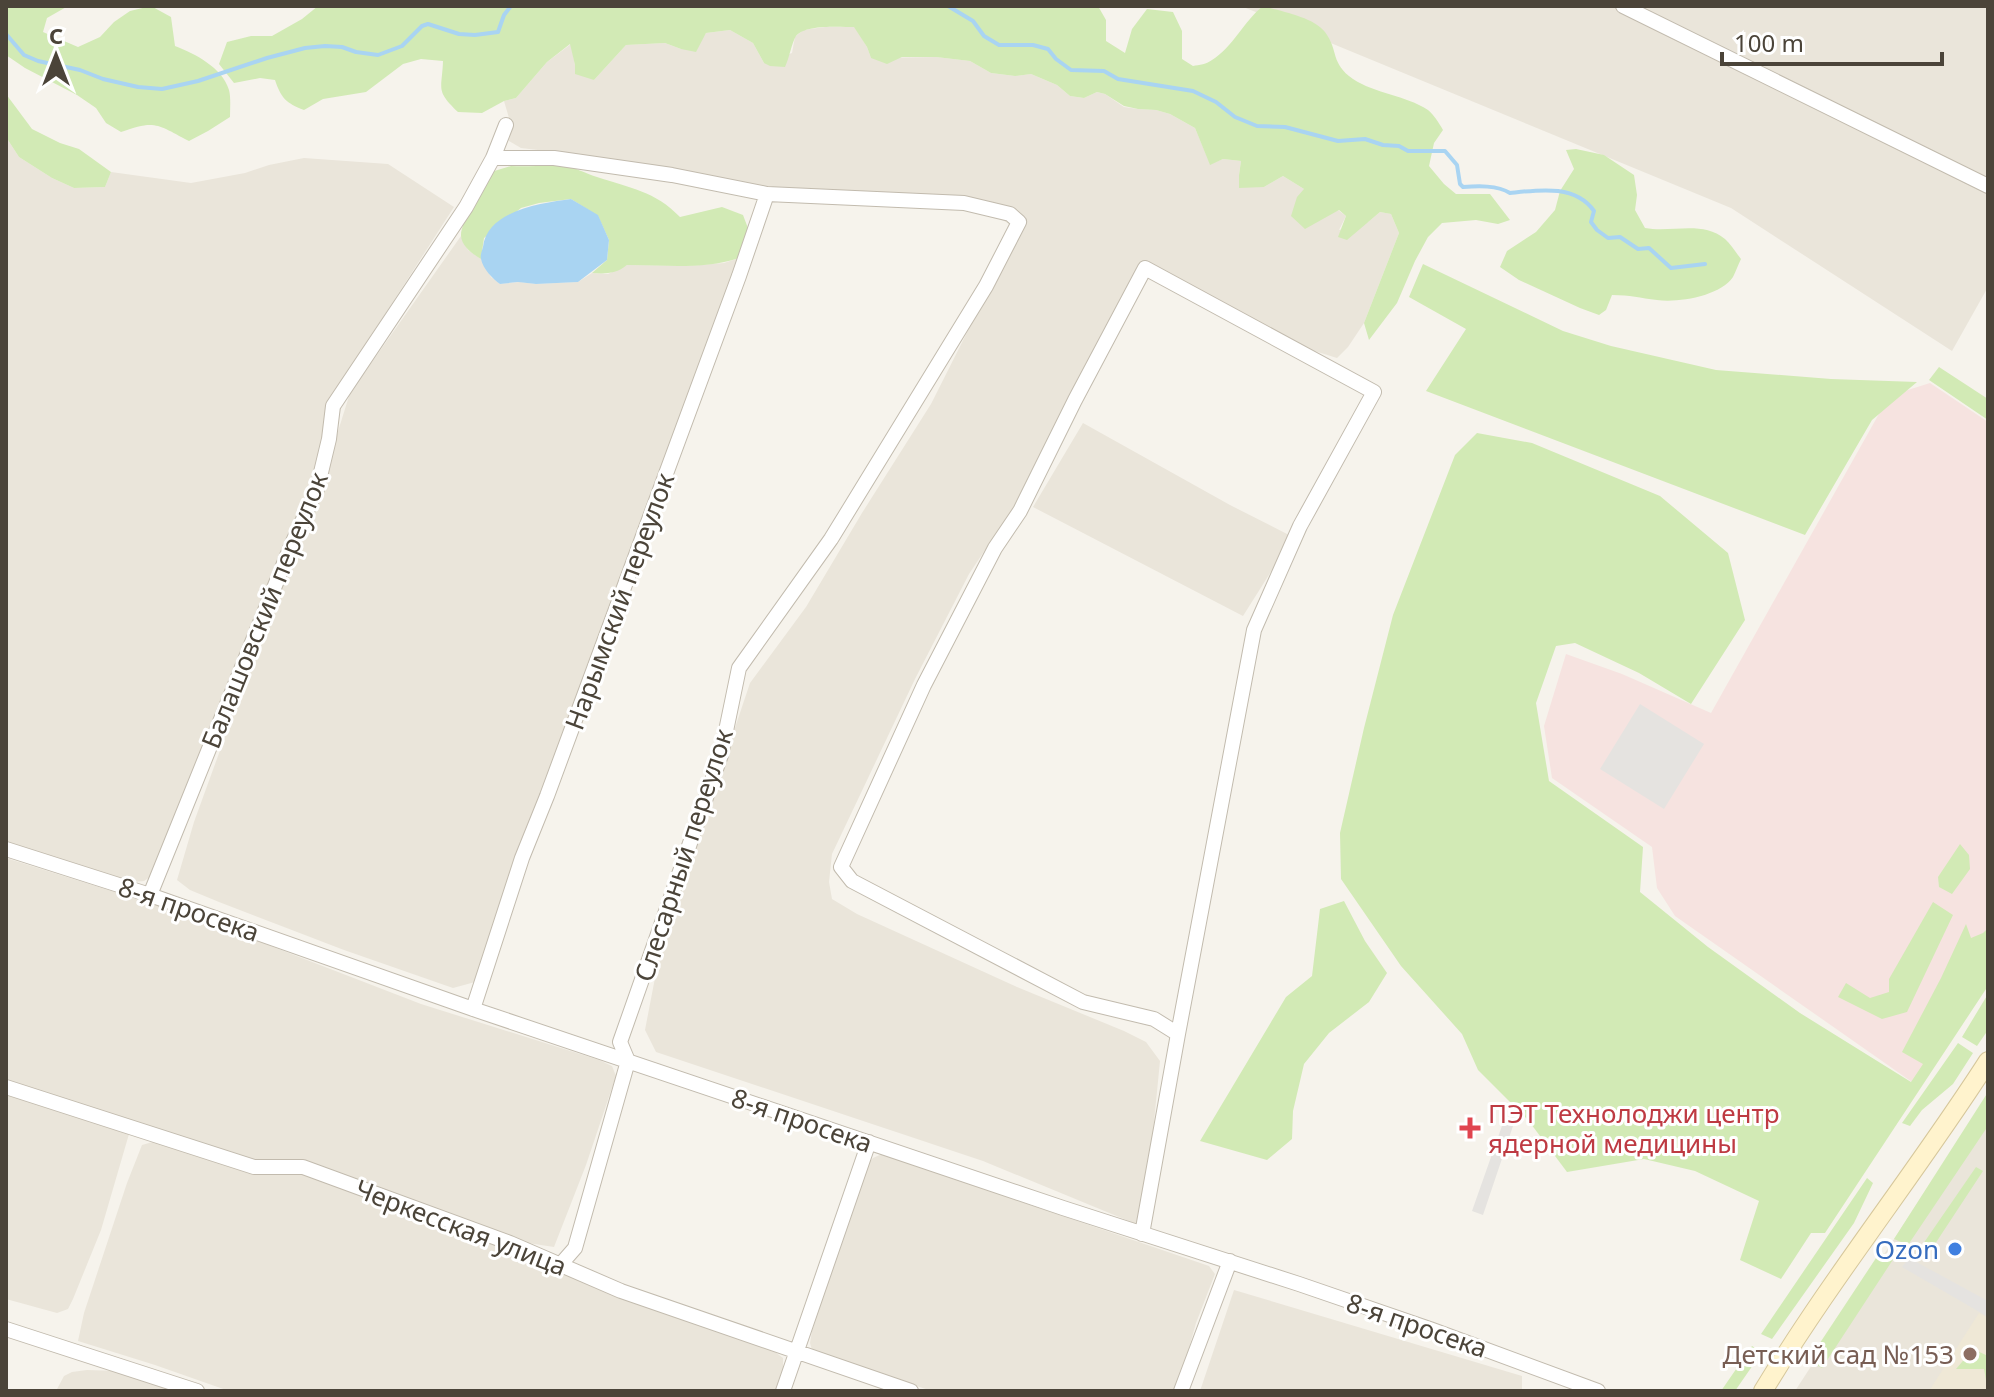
<svg xmlns="http://www.w3.org/2000/svg" width="1994" height="1397" font-family="'Noto Sans',sans-serif">
<style>
.residential{fill:#eae5da}
.education{fill:#efe8d6}
.medical{fill:#f6e3e0}
.green{fill:#d2eab5}
.parking{fill:#e5e3e0}
.water{fill:#a9d4f2}
.lines{fill:none;stroke-linecap:round;stroke-linejoin:round}
.stream{stroke:#a9d4f2;stroke-width:4}
.minor-casing{stroke:#c2bbae;stroke-width:16}
.secondary-casing{stroke:#d6c79b;stroke-width:20}
.minor{stroke:#fff;stroke-width:14}
.secondary{stroke:#fff3cd;stroke-width:18}
.health-dot{fill:#e0444e;stroke:#fff;stroke-width:3}
.shop-dot{fill:#3f7fe0;stroke:#fff;stroke-width:3}
.education-dot{fill:#8d6e63;stroke:#fff;stroke-width:3}
.labels{text-anchor:middle;dominant-baseline:central;stroke-width:6;stroke-linejoin:round;paint-order:stroke}
.street-label{font-size:26px;fill:#4b4439;stroke:#fff}
.health-label{font-size:26px;fill:#be3a42;stroke:#fff;text-anchor:start}
.shop-label{font-size:26px;fill:#366cbe;stroke:#fff;text-anchor:end}
.education-label{font-size:26px;fill:#785e54;stroke:#fff;text-anchor:end}
</style>
<rect width="100%" height="100%" fill="#f6f3ec"/>
<!-- residential -->
<path class="residential" d="M1241,6h747v281l-36,64 -221,-143z
M825,27h30l12,20 4,11 65,-1 34,4 21,12 24,3 16,-2 26,11 13,11 14,2 13,-6 8,2 19,13 14,2 18,1 14,4 25,14 15,36 13,-5 18,2 -2,14 25,12 19,-11 21,13 21,27 13,-6 8,6 -7,14 29,-8 12,-10 11,2 8,19 -35,90 -16,24 -11,11 -32,-10 -165,-85 -25,60 -101,192 -23,26 -22,33 -54,105 -83,175 -3,28 3,17 25,15 160,73 107,44 22,11 14,19 -8,81 -16,82 -153,-63 -327,-109 -11,-22 15,-78 90,-269 56,-76 56,-94 69,-109 70,-139 20,-34 -22,-13 -29,-8 -152,-12 -222,-41 -75,-9 -12,-7v-23l-5,-17 12,-3 31,-36 24,-18 4,21 19,15 32,-35 39,-2 16,6 18,-6 7,-10 24,-3 23,13 11,20 28,-10 3,-16 8,-7z
M6,137l13,20 33,21 22,10 31,-1 6,-15 80,11 54,-10 24,-8 35,-7 84,6 66,43 -117,182 -10,24 -8,42 -22,64 -140,339 -4,17 -9,6 -11,1 -127,-40z
M461,236l7,14 13,9 10,18 9,7 19,-2 17,2 42,-2 14,-9 16,1 19,-9 60,1 37,-3 15,-5 -264,724 -22,6 -109,-38 -125,-48 -29,-12 -13,-10 17,-58 100,-275 24,-52 32,-102z
M1083,423l147,82 59,30v8l-46,73 -210,-109z
M6,858l195,61 220,85 178,56 13,6 4,10 -30,89 -32,82 -26,-4 -223,-80h-50l-249,-80z
M6,1088l123,46 -28,96 -28,69 -5,10 -11,4 -51,-14z
M1988,1095v296h-193l99,-152z
M163,1139l130,31 473,175 17,13v13l-7,20h-547l-74,-26 -77,-24 6,-28 43,-130 15,-38z
M882,1154l327,112 6,8 -19,49 -19,68h-245l-112,-36 -8,-5 -2,-7 2,-12 54,-165 7,-8z
M1234,1290l288,86v15h-322z
M87,1370l30,1 54,20h-115l8,-15 8,-4z"/>
<!-- education -->
<path class="education" d="M1979,1313l9,5v73h-59z"/>
<!-- medical -->
<path class="medical" d="M1930,383l58,39v544l-76,116 -237,-166 -18,-28 -5,-41 -100,-69 -8,-52 22,-72 56,20 89,39 178,-317z"/>
<!-- green -->
<path class="green" d="M6,6h62l-21,12 -4,14 35,15 22,-10 14,-15 16,-11 21,-5 20,11 4,29c20,8 47,21 54,44 2,8 1,18 1,27l-22,14 -19,10c-31,-16 -33,-22 -68,-9l-15,-9 -10,-15 -19,-13 -52,-27 -19,-13z
M318,6c26,0 52,4 77,0h703l8,14v21l19,12 7,-24 15,-20 26,3 9,19v28l11,7c6,-1 14,-2 19,-6 21,-13 32,-39 51,-54 17,5 51,11 62,26 14,19 5,31 28,47 23,15 52,16 75,31 6,5 11,13 15,20l-9,13 -5,23 15,18 12,10h34l20,26 -12,4 -22,-4 -34,3 -14,14 -13,24 -18,42 -28,37 -5,-17 35,-90 -8,-19 -11,-2 -33,28 -9,-3 8,-21 -7,-6 -34,19 -14,-13 6,-19 7,-8 -21,-13 -19,11 -25,1v-13l2,-14 -18,-2 -13,6 -15,-37 -25,-14 -14,-4 -18,-1 -14,-3 -19,-12 -8,-2 -13,6 -14,-2 -13,-11 -26,-11 -16,2 -24,-3 -21,-12 -34,-4h-34l-15,7 -16,-6 -4,-11 -13,-20c-13,0 -49,-3 -58,9 -4,6 -7,23 -11,31l-15,-1 -6,-3 -11,-20 -23,-13 -24,3 -10,19 -15,-3 -16,-6 -39,2 -32,35 -19,-6v-9l-5,-21 -23,18 -31,36 -12,3 -22,12 -24,-1c-23,-22 -16,-22 -15,-51l-22,-2 -18,5 -37,28 -43,7 -19,11c-18,-7 -23,-12 -29,-30l-15,-2 -26,5 -15,-19 8,-22 24,-6h21l30,-17z
M6,94l26,35 28,14 19,6 32,23 -6,15 -31,1 -22,-10 -33,-21 -13,-20z
M1576,149l28,6 30,20 3,20 -2,15 10,18c27,5 57,-8 80,11 6,5 11,14 16,20 -3,6 -5,12 -8,18 -13,19 -54,26 -76,23 -17,-2 -27,-5 -45,-5l-6,15 -7,5 -19,-7 -61,-28 -19,-13 7,-16 29,-19 19,-22 5,-19 14,-22 -8,-19z
M511,166c17,1 34,-1 50,0 15,1 23,7 36,11 33,11 58,14 83,40l42,-10 21,8 8,21 -12,22c-36,12 -75,7 -112,7 -11,9 -22,9 -35,8l15,-13 2,-20 -11,-24 -27,-17 -32,4 -18,5 -37,30 -3,21c-8,-5 -19,-12 -20,-23 -1,-13 23,-51 30,-64z
M1423,264l140,67 48,15 105,24 115,9 86,3 -45,38 -67,115 -379,-144 40,-62 -57,-32z
M1939,367l49,32v21l-59,-40z
M1477,433l55,10 128,53 68,57 17,67 -54,84 -52,-31 -64,-30 -19,3 -20,57 13,78 94,66 -3,45 68,55 92,66 111,69 12,-18 -21,-12 39,-74 25,-54 5,14 12,-5 5,-5v58l-163,247h-14l-30,46 -41,-19 19,-59 -64,-30 -51,-12 -77,13 -39,-52 -50,-50 -16,-36 -61,-68 -60,-87 -1,-46 24,-105 29,-113 62,-160z
M1960,844l9,11 1,14 -18,25 -13,-7 -1,-10z
M1344,901l21,40 22,32 -18,29 -40,31 -25,31 -11,47 -1,28 -25,21 -67,-19 86,-144 26,-21 8,-67z
M1933,902l20,13 -46,97 -25,7 -44,-22 8,-14 24,15 19,-6v-13z
M1988,994v36l-11,16 -15,-9z
M1958,1043l15,10 -20,31 -31,26 -12,16 -8,-3z
M1988,1092v34l-80,119 -14,-6z
M1976,1167l7,4 -50,76 -10,-3z
M1867,1178l6,5 -19,40 -82,116 -11,-5z
M1880,1252l14,6 -72,110 -14,-7z
M1752,1346l10,6 -27,39h-14z
M1973,1349l15,7v35l-4,-22h-28z"/>
<!-- parking -->
<path class="parking" d="M1640,704l64,40 -40,65 -64,-40z
M1503,1123l10,3 -30,89 -11,-4z
M1909,1258l79,43v16l-86,-50z"/>
<!-- water -->
<path class="water" d="M571,199l27,16 11,25 -2,20 -29,22 -42,2 -18,-2 -18,2c-7,-5 -17,-15 -19,-25 -1,-4 1,-8 2,-12 4,-37 59,-44 88,-48z"/>
<g class="lines">
<!-- stream -->
<path class="stream" d="M948,6l25,15 11,15 15,9h34l15,4 8,10 15,11 33,1 14,8 75,12 23,11 19,15 22,9 28,1 53,14 27,-2 18,6 16,1 9,5h37l12,14 3,19 3,3c15,-1 34,-2 47,6 28,-3 65,-9 84,18l-3,11 6,8 11,8 12,-1 18,12 11,-1 22,20 34,-4
M6,34l18,21 14,6 42,9 23,9 35,8 24,2 36,-8 69,-23 38,-10 20,-2 17,1 14,5 22,3 24,-9 20,-20 6,-2 31,10 16,1 23,-3 6,-17 7,-9"/>
<!-- minor casing -->
<g class="minor-casing">
<path id="minor" d="M1623,6l365,180
M493,158h61l118,17 95,19 197,9 46,11 9,8 -33,64 -155,253 -92,129 -18,87 -101,287 8,19 -53,187 -14,16
M6,849l144,46 323,114 590,199 236,76 131,45 168,62
M150,895l141,-349 26,-57 12,-50 4,-33 133,-199 27,-49 13,-33
M473,1009l49,-151 25,-62 192,-520 28,-82
M6,1087l248,80h49l207,76 111,48 290,100
M1142,1234l36,-200 76,-404 46,-104 74,-134 -229,-124 -70,132 -55,111 -25,37 -71,137 -83,182 11,14 231,121 71,17 24,15
M6,1329l191,62
M783,1391l86,-249
M1181,1391l49,-130"/>
</g>
<!-- secondary casing -->
<g class="secondary-casing">
<path id="secondary" d="M1763,1391c69,-114 153,-218 225,-330"/>
</g>
<!-- minor -->
<use href="#minor" class="minor"/>
<!-- secondary -->
<use href="#secondary" class="secondary"/>
</g>
<!-- markers -->
<path class="health-dot" d="M1466 1116h8v8h8v8h-8v8h-8v-8h-8v-8h8z"/>
<circle class="shop-dot" cx="1955" cy="1249" r="8"/>
<circle class="education-dot" cx="1970" cy="1354" r="8"/>
<g class="labels">
<!-- street labels -->
<g class="street-label">
<text transform="translate(619 601) rotate(-70)">Нарымский переулок</text>
<text transform="translate(264 610) rotate(-68)">Балашовский переулок</text>
<text transform="translate(683 855) rotate(-72)">Слесарный переулок</text>
<text transform="translate(189 909) rotate(19)">8-я просека</text>
<text transform="translate(802 1120) rotate(19)">8-я просека</text>
<text transform="translate(461 1227) rotate(21)">Черкесская улица</text>
<text transform="translate(1417 1325) rotate(19)">8-я просека</text>
</g>
<!-- health labels -->
<g class="health-label">
<text x="1488" y="1113">ПЭТ Технолоджи центр<tspan x="1488" dy="30">ядерной медицины</tspan></text>
</g>
<!-- shop labels -->
<g class="shop-label">
<text x="1939" y="1249">Ozon</text>
</g>
<!-- education labels -->
<g class="education-label">
<text x="1954" y="1354">Детский сад №153</text>
</g>
</g>
<!-- border -->
<rect width="1994" height="1397" fill="none" stroke="#4b4439" stroke-width="16"/>
<!-- north arrow -->
<g transform="translate(56 56)" stroke="#ffffff" stroke-width="6" paint-order="stroke">
<path d="M0-6L14 30L0 20L-14 30Z" fill="#4b4439"/>
<text y="-12" font-size="22" font-weight="bold" text-anchor="middle" fill="#4b4439">С</text>
</g>
<!-- scale -->
<path d="M1722 52v12h220v-12" fill="none" stroke="#4b4439" stroke-width="4"/>
<text x="1734" y="52" font-size="24" fill="#4b4439" stroke="#ffffff" stroke-width="6" paint-order="stroke">100 m</text>
</svg>
